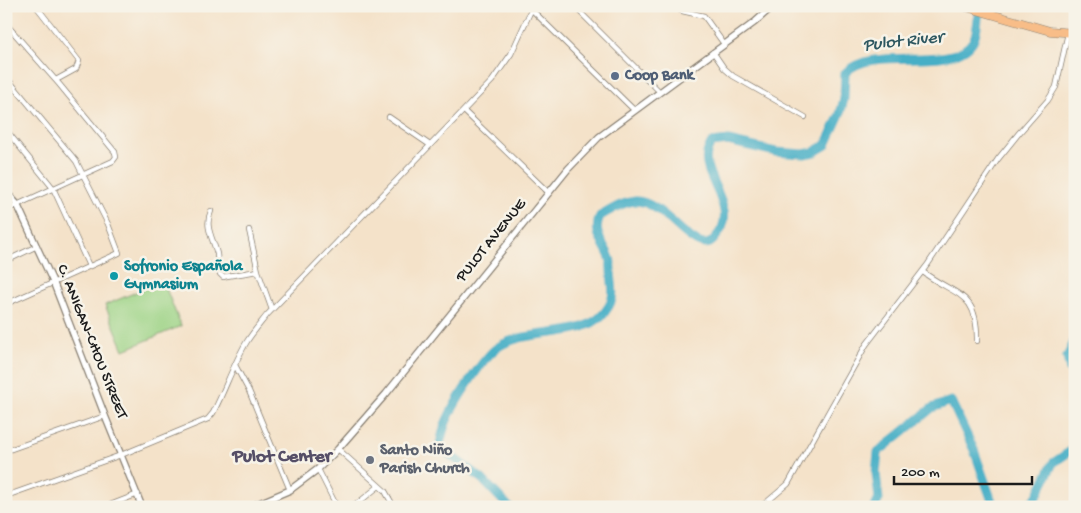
<svg xmlns="http://www.w3.org/2000/svg" width="1081" height="513" font-family="'Gochi Hand',sans-serif">
<style>
.green{fill:#9cd385;stroke:#5c7850}
.lines{fill:none;stroke-linecap:round;stroke-linejoin:round}
.river{stroke:#46afc6;stroke-width:9}
.minor-casing{stroke:#887f72;stroke-width:6}
.tertiary-casing{stroke:#887f72;stroke-width:8}
.primary-casing{stroke:#887f72;stroke-width:9}
.minor{stroke:#fff;stroke-width:4.5}
.tertiary{stroke:#fff;stroke-width:5.5}
.primary{stroke:#f8bd88;stroke-width:8}
.service-dot{fill:#5c6f8a;stroke:#f7f3e8;stroke-width:2}
.culture-dot{fill:#0f9aa8;stroke:#f7f3e8;stroke-width:2}
.worship-dot{fill:#6b7280;stroke:#f7f3e8;stroke-width:2}
.labels{text-anchor:middle;dominant-baseline:central;stroke-width:5;stroke-linejoin:round;paint-order:stroke}
.service-label{font-size:16px;font-weight:bold;fill:#4e5e75;stroke:#f7f3e8;text-anchor:start}
.street-label{font-size:16px;fill:#1c1c1c;stroke:#f7f3e8}
.culture-label{font-size:16px;font-weight:bold;fill:#0d838f;stroke:#f7f3e8;text-anchor:start}
.worship-label{font-size:16px;font-weight:bold;fill:#5b616d;stroke:#f7f3e8;text-anchor:start}
.water-label{font-size:18px;font-style:italic;fill:#2d5760;stroke:#f7f3e8}
.quarter-label{font-size:19px;font-weight:bold;fill:#554e67;stroke:#f7f3e8}
</style>
<rect width="100%" height="100%" fill="#f7f3e8"/>
<filter id="ink" filterUnits="userSpaceOnUse"><feTurbulence type="fractalNoise" baseFrequency=".02" numOctaves="2"/><feDisplacementMap in="SourceGraphic" scale="10" xChannelSelector="R" yChannelSelector="G"/><feConvolveMatrix kernelMatrix="1 2 1 2 8 2 1 2 1" color-interpolation-filters="sRGB"/></filter>
<filter id="wash" filterUnits="userSpaceOnUse"><feTurbulence type="fractalNoise" baseFrequency=".0096" numOctaves="4" result="noise"/><feDisplacementMap in="SourceGraphic" scale="20" xChannelSelector="R" yChannelSelector="G"/><feGaussianBlur stdDeviation="1.12" result="paint"/><feColorMatrix in="noise" values="0 0 0 0 0 0 0 0 0 0 0 0 0 0 0 0 0 1.4 0 .05"/><feComposite in="paint" operator="in"/></filter>
<g filter="url(#wash)">
<rect width="100%" height="100%" fill="#f4e2c9"/>
<!-- green -->
<path class="green" d="M163,281l18,45 -57,24 -19,-45z"/>
<g class="lines">
<!-- river -->
<path class="river" d="M1075,340l-8,17 3,13 5,4
M509,507l-28,-29 -42,-31c3,-9 4,-20 9,-29 7,-16 36,-62 50,-71 33,-22 91,-4 111,-41 7,-12 2,-23 2,-37 -1,-4 1,-7 -1,-11 -6,-16 -18,-24 -10,-42 11,-6 22,-14 35,-15 24,-2 52,43 70,43 4,0 8,-3 10,-6 31,-32 -26,-67 -3,-95l16,-2 48,11 28,2 10,-2 12,-7 14,-31 4,-15 1,-26c28,-30 108,1 128,-32 5,-9 5,-24 6,-35
M875,507l4,-8 -3,-26 2,-21 54,-44 19,-7 23,49 20,57
M1026,507l11,-11 16,-33 22,-15"/>
</g>
</g>
<g filter="url(#ink)">
<g class="lines">
<!-- minor casing -->
<g class="minor-casing">
<path id="minor" d="M36,6l43,55 -3,8 -20,11
M574,6l85,85
M675,6l7,5 22,5 20,28
M531,9l103,101
M6,24l53,60 56,68 1,5 -3,4 -107,49
M713,52l11,16 9,8 72,41
M6,77l70,84 32,63 11,29 -113,51
M464,111l85,82
M389,117l41,28
M6,130l47,58 36,78
M211,211c-7,16 2,27 6,43 1,7 0,14 3,20l3,3 4,-1 31,-5
M249,230l9,41 14,39
M6,261l31,-15
M923,272c33,25 55,19 54,69
M235,365l14,26 41,99
M338,449l47,42 9,16
M6,451l99,-35
M318,469l19,38
M6,496l115,-41 87,-36 5,-6c12,-23 20,-48 33,-70 6,-10 14,-19 21,-28l225,-234 19,-27 22,-48
M105,507l33,-13
M353,507l26,-21
M761,507l27,-23 78,-139 62,-81 70,-105 21,-26 29,-33 8,-13 12,-54"/>
</g>
<!-- tertiary casing -->
<g class="tertiary-casing">
<path id="tertiary" d="M6,192l11,12 37,80 51,132 37,91
M250,507l40,-17 28,-21 20,-20 48,-55 182,-225 31,-32 156,-115 18,-16"/>
</g>
<!-- primary casing -->
<g class="primary-casing">
<path id="primary" d="M963,6l87,25 25,2"/>
</g>
<!-- minor -->
<use href="#minor" class="minor"/>
<!-- tertiary -->
<use href="#tertiary" class="tertiary"/>
<!-- primary -->
<use href="#primary" class="primary"/>
</g>
</g>
<!-- markers -->
<circle class="service-dot" cx="615" cy="76" r="5"/>
<circle class="culture-dot" cx="114" cy="276" r="5"/>
<circle class="worship-dot" cx="370" cy="460" r="5"/>
<g class="labels">
<!-- service labels -->
<g class="service-label">
<text x="625" y="76">Coop Bank</text>
</g>
<!-- street labels -->
<g class="street-label">
<text transform="translate(492 241) rotate(-51)">PULOT AVENUE</text>
<text transform="translate(91 342) rotate(68)">C. ANIGAN-CHOU STREET</text>
</g>
<!-- culture labels -->
<g class="culture-label">
<text x="124" y="267">Sofronio Española<tspan x="124" dy="18">Gymnasium</tspan></text>
</g>
<!-- worship labels -->
<g class="worship-label">
<text x="380" y="451">Santo Niño<tspan x="380" dy="18">Parish Church</tspan></text>
</g>
<!-- water labels -->
<g class="water-label">
<text transform="translate(903 42) rotate(-6)">Pulot River</text>
</g>
<!-- quarter labels -->
<g class="quarter-label">
<text x="282" y="457">Pulot Center</text>
</g>
</g>
<!-- margin -->
<rect width="1081" height="513" fill="none" stroke="#f7f3e8" stroke-width="25"/>
<!-- scale -->
<path d="M894 476v8h138v-8" fill="none" stroke="#1c1c1c" stroke-width="2.5"/>
<text x="901" y="476" font-size="15" fill="#1c1c1c" stroke="#f7f3e8" stroke-width="4" paint-order="stroke">200 m</text>
</svg>
